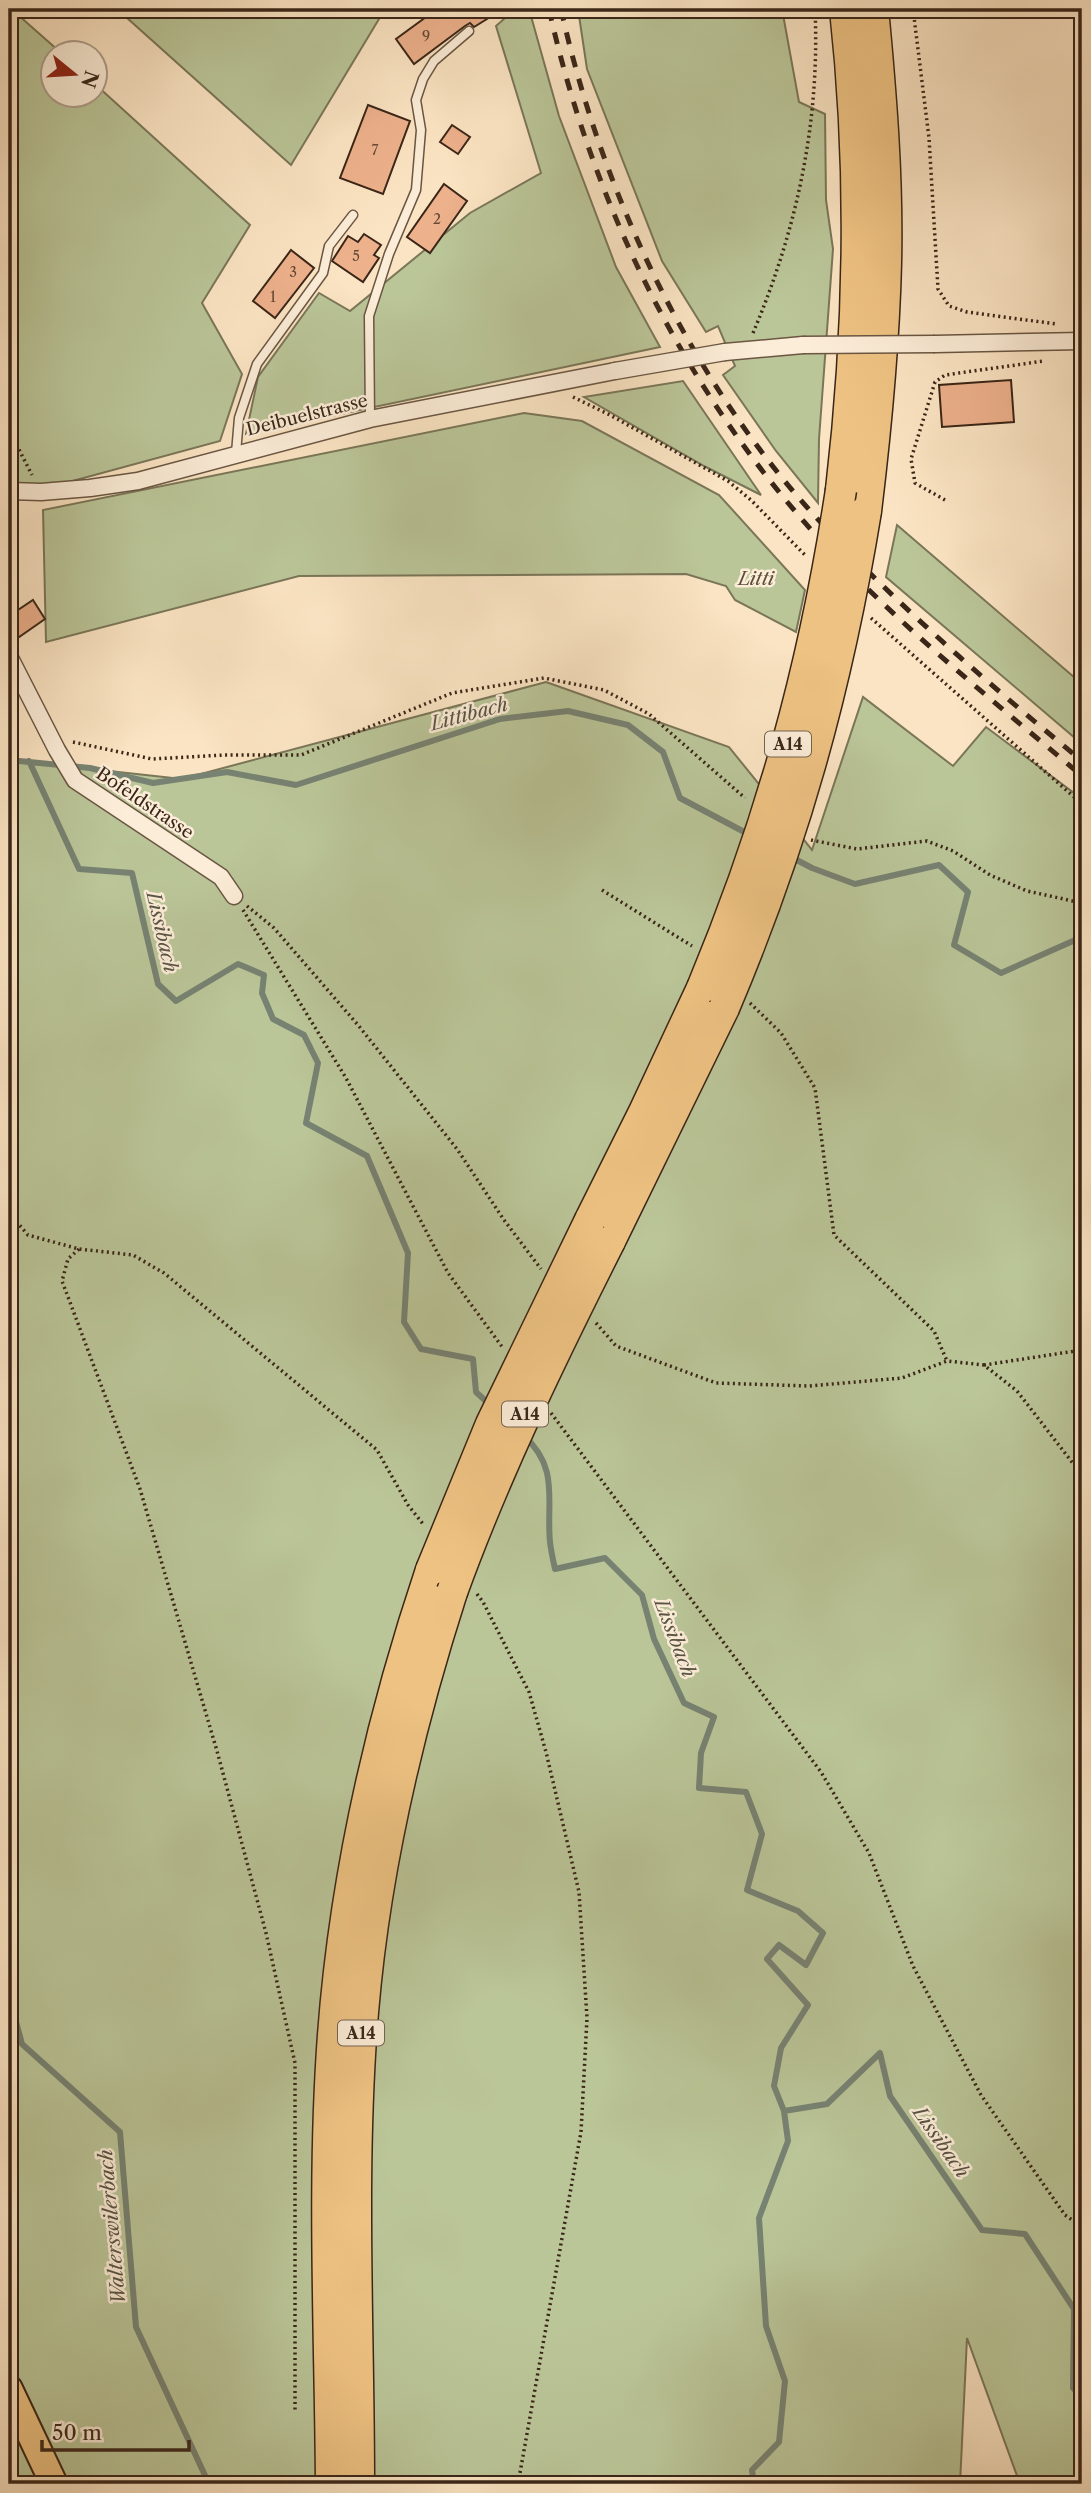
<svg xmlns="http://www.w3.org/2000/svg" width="1091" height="2493" font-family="'Libre Caslon Text',serif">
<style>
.green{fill:#bac598;stroke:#7a7658;stroke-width:2}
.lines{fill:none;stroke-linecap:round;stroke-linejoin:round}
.stream{stroke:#778272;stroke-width:6}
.building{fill:#edb18c;stroke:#3a2618;stroke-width:2}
.lane-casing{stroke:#6a5643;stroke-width:11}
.street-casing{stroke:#6a5643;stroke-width:19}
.primary-casing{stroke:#3a2618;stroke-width:30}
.highway-casing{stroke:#3a2618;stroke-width:33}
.path{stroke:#3a2618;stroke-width:3.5;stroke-dasharray:2 3.5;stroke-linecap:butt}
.lane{stroke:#fcedd8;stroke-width:8}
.street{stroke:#fcedd8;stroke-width:16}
.primary{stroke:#eec282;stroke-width:26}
.highway{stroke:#eec282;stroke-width:30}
.rail{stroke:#3a2618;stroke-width:5;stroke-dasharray:12 12;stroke-linecap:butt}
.street-bridge-casing{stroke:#6a5643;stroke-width:19;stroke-linecap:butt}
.highway-bridge-casing{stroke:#3a2618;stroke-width:33;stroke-linecap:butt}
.street-bridge{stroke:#fcedd8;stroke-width:16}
.highway-bridge{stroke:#eec282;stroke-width:30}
.labels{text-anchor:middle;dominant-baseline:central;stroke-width:5;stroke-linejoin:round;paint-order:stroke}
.number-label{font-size:14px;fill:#674935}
.shield{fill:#fcedd8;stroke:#746252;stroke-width:2}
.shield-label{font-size:16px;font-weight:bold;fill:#3a2618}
.street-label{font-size:18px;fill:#3a2618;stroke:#fcedd8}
.park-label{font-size:18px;font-style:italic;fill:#5a4e38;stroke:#fcedd8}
.water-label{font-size:19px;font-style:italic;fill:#595445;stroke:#fcedd8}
</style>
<rect width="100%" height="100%" fill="#fbe4c3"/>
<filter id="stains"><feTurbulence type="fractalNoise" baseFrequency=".00286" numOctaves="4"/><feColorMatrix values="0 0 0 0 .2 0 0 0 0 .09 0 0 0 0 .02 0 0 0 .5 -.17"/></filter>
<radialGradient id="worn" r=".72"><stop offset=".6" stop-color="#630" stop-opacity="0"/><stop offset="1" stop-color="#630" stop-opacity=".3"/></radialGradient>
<!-- green -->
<path class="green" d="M9,9h10l-2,5 43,38h-8v42h42l1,-10 155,141 -48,78 40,71 -22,67 -177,48 -34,-2z
M117,9h268l-94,156z
M515,9h14l30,107 57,151 44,80 -414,87 12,-57 61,-84 31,18 120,-98 71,-40 -45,-147z
M578,9h204l17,93 26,12 1,86 7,49 -14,190 -1,64 -42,-52 -53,-76 12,-9 -17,-40 -12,6 -44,-71 -75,-192z
M683,381l78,114 -57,-29 -120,-69z
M524,413l58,8 137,74 86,95 -9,42 -61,-32 -9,-14 -40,-12 -387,2 -253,66 -3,-132z
M897,525l185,159v60l-196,-167z
M546,682l183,65 83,103 51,-153 90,69 33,-39 96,72v1685h-62l-53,-146 -7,146h-951v-1724l173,19z"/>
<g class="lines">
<!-- stream -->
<path class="stream" d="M9,760l81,8 63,15 74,-11 69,13 204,-66 68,-8 60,14 35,27 17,46 70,37
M29,761l50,108 53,4 26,111 18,17 62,-37 26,11 -2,18 11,26 31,16 14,28 -12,60 61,33 41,97 -4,69 17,27 52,10 3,33 14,13
M791,857l21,11 43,16 84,-19 29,27 -14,53 47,28 81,-36
M524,1436c36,32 22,65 26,106 1,9 3,18 5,27l50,-11 37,37 12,44 30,64 30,14 -13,36 -2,35 47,4 16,42 -15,56 51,21 25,22 -17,32 -27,-20 -12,14 41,46 -27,43 -7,38 10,25 43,-7 53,-51 10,43 92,134 43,4 49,75 -1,79 9,9
M9,1996l13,48 98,88 16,195 73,157
M754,2484l-2,-14 27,-28 6,-61 -19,-55 -7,-108 29,-77 -4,-30"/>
</g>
<!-- building -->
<path class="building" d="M437,9h66l-29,18 -4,-4 -5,3 -51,38 -18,-25z
M368,105l42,16 -27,73 -43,-16z
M452,125l18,12 -12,17 -18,-12z
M444,184l23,17 -37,52 -23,-16z
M364,234l17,11 -7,10 5,3 -16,24 -31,-21 16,-25 10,6z
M291,250l23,18 -39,50 -22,-17z
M1011,380l3,42 -72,5 -3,-42z
M33,600l12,19 -36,25v-28z"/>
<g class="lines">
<!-- lane casing -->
<g class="lane-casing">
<path id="lane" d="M370,419l-1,-103 20,-62 27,-64 5,-60 -5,-30 7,-21 11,-18 35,-30
M236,453l3,-35 18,-54 66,-91 6,-27 24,-31"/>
</g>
<!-- street casing -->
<g class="street-casing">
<path id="street" d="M935,344l147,-3
M725,352l78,-7
M9,491l32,1 49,-4 48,-7 232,-62 245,-48
M9,656l48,94 18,30 146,97 13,19"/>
</g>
<!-- primary casing -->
<g class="primary-casing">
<path id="primary" d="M9,2389l45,95"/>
</g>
<!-- highway casing -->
<g class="highway-casing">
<path id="highway" d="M841,490c19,-162 22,-318 4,-481
M866,511c10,-82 18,-165 20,-248 2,-85 -5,-170 -13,-254
M590,1220l53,-106 59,-126
M610,1241l114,-233
M331,2484c-1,-150 -9,-300 2,-449 12,-160 47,-313 98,-465
M359,2484c0,-157 -9,-315 4,-472 12,-144 45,-283 89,-420"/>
</g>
<!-- path -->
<path class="path" d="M913,9l16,129 9,151 11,17 18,6 89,12
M753,333c44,-104 67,-211 62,-324
M573,397l37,18 118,66 23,19 54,55
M9,430l23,45
M945,500l-30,-17 -4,-24 24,-77 10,-7 99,-14
M871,618l211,186
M73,742l79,17 72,-4h77l151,-62 92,-15 60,12 45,24 96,84
M811,840l46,9 70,-8 26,10 37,24 37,16 55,12
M602,890l90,56
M247,906l27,22 84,97 99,124 47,71 37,49
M243,910l103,168 102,195 55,75
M750,1003l31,30 34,55 19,147 100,96 13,30
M9,1213l19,22 51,14 54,6 31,18 213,177 31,55 15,19
M79,1249l-11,10 -6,22 78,208 77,262 49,182 29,130v348
M596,1323l20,23 100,37 93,3 93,-8 45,-17 37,4 33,26 65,84
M984,1365l98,-15
M551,1413l270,359 48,81 44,113 68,129 84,120 17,12
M477,1594l6,8 46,90 17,60 33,140 8,126 -6,114 -63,352"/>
<!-- lane -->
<use href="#lane" class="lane"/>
<!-- street -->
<use href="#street" class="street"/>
<!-- primary -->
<use href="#primary" class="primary"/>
<!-- highway -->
<use href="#highway" class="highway"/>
<!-- rail -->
<path class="rail" d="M549,9c46,207 147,405 296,557 74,76 157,142 237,210
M561,9c40,181 127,367 252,505 83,91 175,169 269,247"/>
<!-- street-bridge casing -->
<g class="street-bridge-casing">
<path id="street-bridge" d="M803,345l132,-1
M615,371l110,-19"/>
</g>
<!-- highway-bridge casing -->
<g class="highway-bridge-casing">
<path id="highway-bridge" d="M702,988c69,-165 112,-321 139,-498
M724,1008c70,-165 113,-320 142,-497
M431,1570l60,-146 99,-204
M452,1592c44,-121 100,-236 158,-351"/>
</g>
<!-- street-bridge -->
<use href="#street-bridge" class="street-bridge"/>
<!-- highway-bridge -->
<use href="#highway-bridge" class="highway-bridge"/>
</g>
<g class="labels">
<!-- number labels -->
<g class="number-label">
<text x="426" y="36">9</text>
<text x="375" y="150">7</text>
<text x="437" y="219">2</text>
<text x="356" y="256">5</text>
<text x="293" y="272">3</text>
<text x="273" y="297">1</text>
</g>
<!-- shield labels -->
<g class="shield">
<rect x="765" y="731.5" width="46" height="25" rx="5"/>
<rect x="502" y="1401.5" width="46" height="25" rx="5"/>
<rect x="338" y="2020.5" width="46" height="25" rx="5"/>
</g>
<g class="shield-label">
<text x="788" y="744">A14</text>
<text x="525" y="1414">A14</text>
<text x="361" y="2033">A14</text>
</g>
<!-- street labels -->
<g class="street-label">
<text transform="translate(307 415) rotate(-14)">Deibuelstrasse</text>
<text transform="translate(145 803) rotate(34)">Bofeldstrasse</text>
</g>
<!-- park labels -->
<g class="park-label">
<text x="756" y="579">Litti</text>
</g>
<!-- water labels -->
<g class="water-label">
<text transform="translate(469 714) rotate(-15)">Littibach</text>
<text transform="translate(162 932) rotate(77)">Lissibach</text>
<text transform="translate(675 1638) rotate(69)">Lissibach</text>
<text transform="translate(941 2142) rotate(55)">Lissibach</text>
<text transform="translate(112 2227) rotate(-95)">Walterswilerbach</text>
</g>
</g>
<!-- margin -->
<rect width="1091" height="2493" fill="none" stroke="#fbe4c3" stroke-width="35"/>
<rect x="10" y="10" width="1070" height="2472" fill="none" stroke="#3a2618" stroke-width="3.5"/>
<rect x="18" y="18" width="1056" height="2458" fill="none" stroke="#3a2618" stroke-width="2"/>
<!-- north arrow -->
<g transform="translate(74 74) rotate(108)"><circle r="33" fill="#fcedd8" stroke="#ae9d8b" stroke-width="2"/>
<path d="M0-5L12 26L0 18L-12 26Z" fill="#8f2418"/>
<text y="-10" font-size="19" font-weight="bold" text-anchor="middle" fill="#3a2618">N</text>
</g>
<!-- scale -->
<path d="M42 2440v10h147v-10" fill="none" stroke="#3a2618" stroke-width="3.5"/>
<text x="52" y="2440" font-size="21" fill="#3a2618" stroke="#fcedd8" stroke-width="5" paint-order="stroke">50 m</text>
<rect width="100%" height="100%" filter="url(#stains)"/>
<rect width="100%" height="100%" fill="url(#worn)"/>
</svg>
